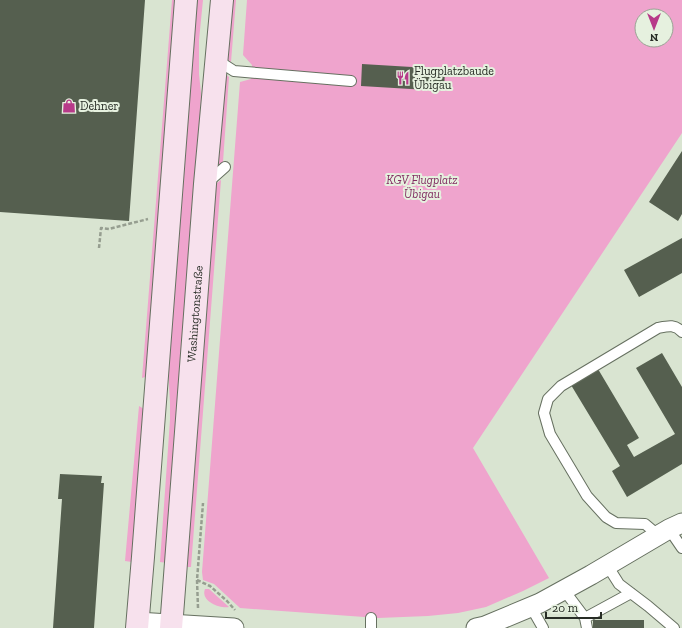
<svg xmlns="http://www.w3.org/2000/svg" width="682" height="628" font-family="'Zilla Slab',serif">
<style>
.green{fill:#efa4cd;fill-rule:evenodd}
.building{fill:#555f4f}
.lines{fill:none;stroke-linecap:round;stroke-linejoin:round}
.service-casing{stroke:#667060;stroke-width:12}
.minor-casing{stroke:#667060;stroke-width:21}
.secondary-casing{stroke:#667060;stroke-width:24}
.path{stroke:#969e90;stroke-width:2.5;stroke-dasharray:4 2;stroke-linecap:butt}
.service{stroke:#fff;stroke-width:10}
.minor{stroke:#fff;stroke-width:19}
.secondary{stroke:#f7e1ed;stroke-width:22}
.labels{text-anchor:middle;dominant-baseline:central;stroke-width:4;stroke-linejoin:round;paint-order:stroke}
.poi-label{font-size:12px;fill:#282d26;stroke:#e6f1df;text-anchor:start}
.park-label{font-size:12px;font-style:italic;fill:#812c61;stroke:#e6f1df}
.street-label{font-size:12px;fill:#282d26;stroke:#e6f1df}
</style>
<rect width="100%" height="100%" fill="#d9e4d1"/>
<!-- green -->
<path class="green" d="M172,0h5l-29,376 -6,2z
M195,0h8l-4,40v34l2,19 -1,32 -33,438 -7,-1 10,-142v-17l-2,-37z
M229,0h7l-5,62 -7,-5z
M247,0h435v133l-209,315 76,130 -26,13 -37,16 -28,6 -30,3 -50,2 -138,-10 -26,-24 -11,-4 -1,-8 38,-490 11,-3 1,-14 -9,-10zM642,16h24v24h-24z
M223,72l6,5 -6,85 -7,5z
M221,180l-30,387h-7l30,-382z
M139,406l5,3 -12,153 -7,-1z
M205,589h4l20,18c-9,2 -29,-6 -24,-18z"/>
<!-- building -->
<path class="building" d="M0,0h145l-16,221 -129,-9z
M362,64l83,5 -1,22 -83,-5z
M682,151v63l-4,7 -29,-19z
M682,238v35l-43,24 -15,-27z
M662,353l20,34v77l-55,33 -15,-26 8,-5 -49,-81 27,-16 41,69 -12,7 7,12 41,-23 -39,-66z
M60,474l42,2 -1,7h3l-10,145h-41l9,-129h-4z
M593,620h51v8h-51z"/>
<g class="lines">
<!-- service casing -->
<g class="service-casing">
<path id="service" d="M217,60l17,11 117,10
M207,183l18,-16
M669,529l13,19
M658,535l-13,-11 -29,-1 -10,-6 -19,-21 -37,-62 -6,-21 4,-14 13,-13 97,-58c10,-2 17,-4 24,4
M607,565l12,19 29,22 26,22
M564,590l21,28 2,10
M531,607l12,21
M585,618l46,-25
M371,628v-10"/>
</g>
<!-- minor casing -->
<g class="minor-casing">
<path id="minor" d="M137,622l97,6
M476,628l9,-2 55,-23 51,-28 78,-46 13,-6"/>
</g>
<!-- secondary casing -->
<g class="secondary-casing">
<g id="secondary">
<path d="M137,628l6,-71 43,-557"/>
<path id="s1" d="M171,628l34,-444 17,-184"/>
</g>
</g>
<!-- path -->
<path class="path" d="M99,248l2,-20 8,1 39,-10
M197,580l13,6 17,15 8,9
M198,608l-1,-28 6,-77"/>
<!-- service -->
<use href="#service" class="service"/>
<!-- minor -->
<use href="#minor" class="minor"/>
<!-- secondary -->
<use href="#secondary" class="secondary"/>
</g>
<!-- icons -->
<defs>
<g id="restaurant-bare" transform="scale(1.08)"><path d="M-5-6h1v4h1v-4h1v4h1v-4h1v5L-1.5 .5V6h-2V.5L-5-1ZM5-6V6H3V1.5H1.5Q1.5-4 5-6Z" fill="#b73a89" stroke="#e6f1df" stroke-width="2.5" paint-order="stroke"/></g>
<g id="shop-bare" transform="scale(1.08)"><path d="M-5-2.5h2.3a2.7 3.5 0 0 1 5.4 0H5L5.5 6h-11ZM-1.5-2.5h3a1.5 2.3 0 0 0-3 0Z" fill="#b73a89" stroke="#e6f1df" stroke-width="2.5" paint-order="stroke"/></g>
</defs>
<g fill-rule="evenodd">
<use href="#restaurant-bare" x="403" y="78"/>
<use href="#shop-bare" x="69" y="106"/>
</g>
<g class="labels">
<!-- poi labels -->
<g class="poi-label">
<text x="414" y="71">Flugplatzbaude<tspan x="414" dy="14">Übigau</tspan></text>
<text x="80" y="106">Dehner</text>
</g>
<!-- park labels -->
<g class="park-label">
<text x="422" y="180">KGV Flugplatz<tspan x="422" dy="14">Übigau</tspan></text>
</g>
<!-- street labels -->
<g class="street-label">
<text stroke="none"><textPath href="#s1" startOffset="315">Washingtonstraße</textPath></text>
</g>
</g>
<!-- north arrow -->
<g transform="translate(654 28) rotate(180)"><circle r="19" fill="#e6f1df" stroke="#9aa395"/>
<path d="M0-3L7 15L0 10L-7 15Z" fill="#b73a89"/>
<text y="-6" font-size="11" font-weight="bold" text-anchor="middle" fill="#282d26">N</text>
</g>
<!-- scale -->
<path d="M546 612v6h55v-6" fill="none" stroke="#282d26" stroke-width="2"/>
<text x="552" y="612" font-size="12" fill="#282d26" stroke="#e6f1df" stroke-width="3" paint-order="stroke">20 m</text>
</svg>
